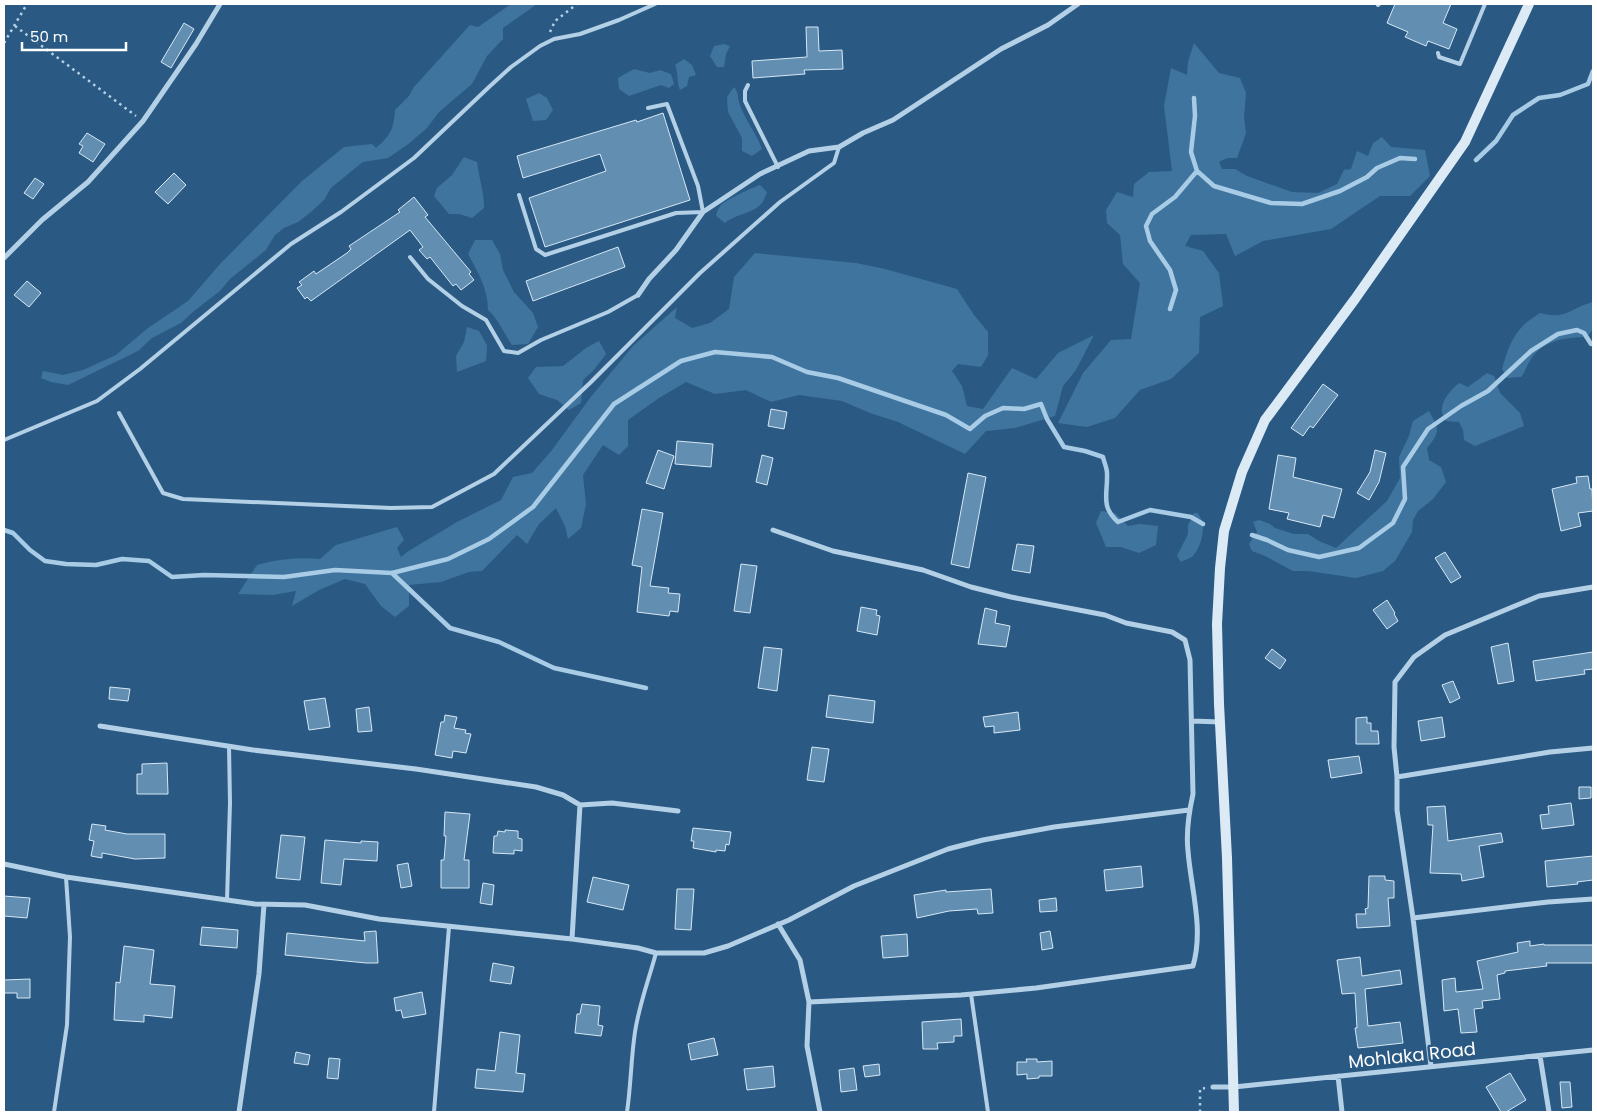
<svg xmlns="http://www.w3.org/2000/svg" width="1597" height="1116" font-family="Poppins,sans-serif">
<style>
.green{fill:#3f749f}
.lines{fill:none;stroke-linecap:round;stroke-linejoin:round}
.stream{stroke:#a8cce6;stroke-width:4.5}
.building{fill:#628eb2;stroke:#d6e8f5}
.path{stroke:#b3d0e6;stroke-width:2.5;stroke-dasharray:2.5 4;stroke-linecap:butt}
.service{stroke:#b3d0e6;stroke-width:4}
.minor{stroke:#b3d0e6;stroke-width:5}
.secondary{stroke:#dceaf6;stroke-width:10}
.labels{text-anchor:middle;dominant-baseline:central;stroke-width:5;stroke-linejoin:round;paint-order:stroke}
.street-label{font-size:18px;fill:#fff;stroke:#2a5a83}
</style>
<rect width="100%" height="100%" fill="#2a5a83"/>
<!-- green -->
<path class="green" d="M511,4h26l-34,24v11l-16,17 -15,28 -33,28 -12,16 -20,17 -19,13 -25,4 -4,3 -28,23 -7,12 -12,11 -14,11 -14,6 -9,7 -9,15 -36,29 -10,12 -26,20 -13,12 -29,15 -14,13 -70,34 -17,-3 -10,-4 2,-7 20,4 20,-5 33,-15 32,-27 40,-27 33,-38 81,-82 42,-34 28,-3 4,4c14,-12 18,-19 19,-38l14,-14 5,-9 56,-62 8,2z
M1194,43l25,30 21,5 6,15 -2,24 2,16 -9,25h-10l-8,4 3,7h13l12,7 45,16 26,1 19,-9 7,-14 7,-1 6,-18 11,5 5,-13 9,-6 9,10 34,3 5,26 -20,20h-30l-49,33 -68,12 -28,15 -9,-22 -35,1 -6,11 18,5 16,22 4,33 -23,11 -1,36 -28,26 -31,11 -25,28 -28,9 -29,-4 25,-50 28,-33 20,-1 9,-56 -17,-19 -3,-29 -13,-12 -1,-13 11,-18 16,5 1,-13 15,-12 23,-1 -8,-65 7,-38 16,7 1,-13z
M724,44l6,2 -4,8 -2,13h-7l-7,-11 4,-10z
M684,59l8,6 4,10 -7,2 -2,9 -7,4c-4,-9 -1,-16 -5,-25z
M634,69l16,4 10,-3 11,4 3,10 -5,4 -8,-3 -32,11 -10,-7 -1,-11z
M734,87c5,6 3,8 5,15 5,17 17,30 23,47l-10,7 -10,-5v-13l-14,-26 -1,-15z
M539,93l8,5 6,12 -7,10 -13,1 -7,-22z
M464,157l13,5c2,16 7,30 7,46l-12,10 -13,-4h-10l-15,-18 3,-8 15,-13z
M760,185l7,7c-1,3 -3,8 -5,11 -9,11 -27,11 -37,20l-9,-7c1,-4 2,-8 5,-11 5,-5 32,-18 39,-20z
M475,240h17l8,14 3,16 11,22 19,21 5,14 -10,17 -16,1c-9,-13 -12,-24 -24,-35 0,-21 -10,-38 -20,-56z
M755,253l101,10 29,6 72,20 17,26 14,17v23l-7,12 -23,-3 -6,7 10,15 5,20 16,3 29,-41 24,11 22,-26 36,-18 -18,35 -13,16 -8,30 -40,12 -29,3 -21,23 -67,-32 -28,-9 -28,-12 -43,-6 -28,7 -25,-12 -31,4 -29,-12 -27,16 -31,22v26l-9,9 -16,-10 -20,30 3,29 -5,24 -13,11 -3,-13 -9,-18 -17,16 -12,20 -10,-9 -35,36 -13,1 -28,10 -32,3v21l-14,11 -14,-11 -16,-22 -20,-5 -26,11 -27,16 4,-15 -23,4 -35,-1 19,-29c21,-6 41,-8 63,-6l16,-14 61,-18 7,13 -7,8 4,9 6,-5 50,-30 44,-22 12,-23 19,-4 20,-23 38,-52 43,-52 44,-39 -2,11 17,10 18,-5 19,-14 5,-32z
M1593,302v27l-6,8c-20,0 -41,3 -54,19 -5,6 -7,15 -12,21l-14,1 -5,-9c8,-27 13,-41 38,-56 29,7 29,-5 53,-11z
M467,327l12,4 8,14 -1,16 -29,11 -1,-16 8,-14z
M599,341l7,13 -13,17 -10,9 -2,23 -12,7 -12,-10 -18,-6 -11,-16 8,-11 27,-1 23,-18z
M1487,373l7,3 6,17 20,20 4,13 -49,20 -11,-6 -1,-10 -4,-8 -13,-1c-11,-13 2,-29 13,-38l9,4z
M1429,411c10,19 12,20 -2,37l2,12 12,7 5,15 -13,17 -15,12 -5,9 -1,12 -17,29 -12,10 -27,7 -48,-7h-15l-28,-15 -13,-5 -3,-7 8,-12 -4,-10 6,-2 11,4 5,4 19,6h14l11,7 17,7 51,-47 13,-23 -1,-21 10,-21 4,-15z
M1101,511l14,2 13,13 12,-2 18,2 -2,19 -17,8 -18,-6h-15l-10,-24z
M1194,513h3c11,10 5,34 -5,44 -3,2 -8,3 -11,5l-4,-6 11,-22v-9z"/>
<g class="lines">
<!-- stream -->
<path class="stream" d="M1194,98l1,18 -4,36 6,19 17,15 57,17 31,1 38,-13 27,-14 10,-9 23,-10 15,1
M1476,160l20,-19 17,-26 26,-17 21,-3 28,-11 5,-13
M1170,309l6,-19 -6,-20 -20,-29 -4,-15 6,-12 23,-17 22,-26
M4,530l9,3 17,17 15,11 21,3 30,1 26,-6 27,2 23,16 32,-2 80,2 51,-7 57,3 56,-14 41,-20 44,-32 81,-103 67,-43 34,-9 57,5 35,15 31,6 108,37 24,14 15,-13 18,-8 21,1 17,-5 6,15 17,28 21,4 18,6c1,5 4,11 4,16 1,21 -7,33 11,49l32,-12 41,7 12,7
M1252,535l15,5 21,10 31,7 40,-9 34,-25 12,-24 -2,-32 25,-38 33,-23 27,-15 43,-40 27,-17 19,-4 7,3 7,11h2
M392,573l58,55 49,14 55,26 92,20"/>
</g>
<!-- building -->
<path class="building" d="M1395,4h56l-8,19 14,6 -8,20 -21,-8 -2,5 -21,-9 3,-5 -21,-9z
M184,23l10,6 -23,39 -10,-6z
M806,27h12l1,24 23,-1 1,19 -39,1 1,4 -52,4 -1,-17 55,-4z
M663,113l27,87 -145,47 -16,-49 77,-27 -6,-17 -77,24 -6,-22 119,-36 1,2z
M87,133l18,11 -12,18 -14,-9 4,-7 -4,-2z
M174,173l12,12 -18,19 -13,-12z
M35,178l9,6 -11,15 -9,-6z
M414,197l14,18 -3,2 46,55 -2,2 5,6 -13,10 -5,-6 -3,2 -23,-29 -3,2 -8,-9 4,-3 -13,-17 -99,71 -4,-4 -2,2 -8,-11 5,-3 -3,-3 15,-11 2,3 31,-21 4,-4 -2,-3 51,-34 -2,-2z
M618,247l7,20 -92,34 -7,-20z
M27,281l14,12 -12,14 -15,-12z
M1323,384l15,11 -25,33 -3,-2 -7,10 -12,-8z
M771,409l16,3 -3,17 -16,-3z
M677,441l36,3 -2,23 -36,-3z
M658,450l16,6 -10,33 -18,-6z
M1375,450l11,3 -7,29 -10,18 -12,-7 13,-21z
M762,455l11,3 -6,27 -11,-3z
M1278,455l18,3 -3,19 49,12 -8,29 -11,-3 -3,12 -33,-8 2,-6 -20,-4z
M968,473l18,4 -17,91 -18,-4z
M1588,476l2,13h2l1,22 -15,2 3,13 -20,5 -9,-42 25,-6 -1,-6z
M642,509l21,4 -13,73 19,2 -1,5 12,1 -2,18 -8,-1 -1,5 -32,-4 5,-45 -10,-2z
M1017,544l17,2 -4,27 -18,-3z
M1445,552l16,25 -10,6 -16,-25z
M741,564l16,2 -7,47 -16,-2z
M1387,600l8,13 -1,1 4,7 -11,8 -14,-19z
M861,607l16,3 -1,5 4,1 -3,19 -20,-4z
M985,608l12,3 -2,12 15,3 -4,21 -28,-3z
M1508,643l6,38 -16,3 -7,-37z
M764,647l18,2 -5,42 -19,-3z
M1272,649l14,11 -6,9 -15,-11z
M1593,652v17l-9,1 1,4 -49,7 -3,-20z
M1453,681l7,17 -10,5 -8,-18z
M110,687l20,2 -2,12 -19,-2z
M829,695l46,6 -2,22 -47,-6z
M325,698l5,29 -21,3 -5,-29z
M369,707l3,24 -14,1 -2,-23z
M1018,712l2,18 -26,3v-7l-9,1 -2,-10z
M445,715l12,2 -3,11 12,2 -1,3 6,1 -5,19 -13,-2 -1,7 -17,-3 6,-33h3z
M1367,717v6h4v8h7l1,13h-23v-26z
M1442,717l3,20 -24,4 -3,-20z
M812,747l17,2 -5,33 -17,-2z
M1359,756l3,17 -31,5 -3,-18z
M167,763l1,31h-31v-20h5v-10z
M1579,787h12v11l-12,1z
M1571,803l3,22 -32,4 -2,-14 9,-1 -1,-8z
M1445,806l3,35 53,-8 2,9 -24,4 5,31 -22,4 -1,-7 -31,-1 3,-48h-5l-1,-18z
M445,812l25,2 -6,46h5v28h-28v-28h3l2,-24h-2z
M92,824l14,2 -1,4 22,4h38v24l-30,1 -33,-6v5l-11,-2 3,-15 -5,-1z
M693,828l38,4 -2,13 -3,-1 -1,7 -9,-1v2l-23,-4 1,-7h-3z
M505,830l13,1v7l4,1v12l-8,-1v4l-21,-1 1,-17h3l1,-5 7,1z
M281,835l24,2 -5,43 -24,-2z
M325,840l36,3v-2l17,1 -1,19 -33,-2 -3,26 -20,-2z
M1593,856v24l-16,2 1,2 -31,3 -2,-26z
M408,863l4,23 -11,2 -4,-23z
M1141,866l2,21 -37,4 -2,-21z
M1369,876h16v4l9,1v17h-6l2,28 -33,2 -1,-14h10l-1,-5 3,-1z
M593,877l36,8 -6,25 -36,-8z
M483,883l11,2 -2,20 -12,-2z
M677,889h17l-3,41 -16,-1z
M991,889l2,24 -15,1 -1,-5 -28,2 -32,7 -3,-23 32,-5v2z
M4,896l26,2 -3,20 -23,-2z
M1056,898l1,13 -17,1 -1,-12z
M202,927l36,3 -1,18 -37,-3z
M376,931l2,32h-12l-81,-8 2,-22 78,8 -1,-9z
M1050,931l3,17 -11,2 -2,-17z
M907,934l1,22 -25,2 -2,-22z
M1530,941v5l14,-2v1h49v18h-47l1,3 -42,5v2l-8,2 3,24 -18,2 1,7 -9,1 3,23 -16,1 -3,-24 -14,2 -2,-31 13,-2 1,14 27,-3 -6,-28 41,-9 -1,-9z
M124,946l30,4 -4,34 25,2 -3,32 -28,-3v7l-30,-2 2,-38 4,1z
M1360,957l2,19 38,-6 2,14 -37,5 3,37 32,-4 3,21 -45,5 -3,-20h2l-2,-35 -13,1 -5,-34z
M493,963l21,4 -3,17 -21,-3z
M30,979v19h-13v-5h-13v-13z
M422,992l4,22 -23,4 -2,-8 -5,1 -2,-13z
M582,1004l18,2 -2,19 5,1 -2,10 -26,-3 2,-19h3z
M961,1019l1,17h-8v6l-17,1 1,6h-15l-1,-27z
M500,1032l20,3 -4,38 9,1 -2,18 -48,-4 2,-19 18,2z
M714,1038l4,17 -27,5 -3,-16z
M296,1052l14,3 -2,10 -14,-2z
M329,1058l11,1 -2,20 -11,-1z
M1026,1059h11v3l15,-1v15h-13v2l-12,1v-5l-10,1v-13h10z
M879,1064l1,11 -15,2 -2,-11z
M773,1066l2,21 -28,3 -3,-21z
M854,1068l3,22 -16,2 -2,-22z
M1510,1073l16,27 -20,12h-5l-15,-25z
M1560,1082h10l2,25 -10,1z"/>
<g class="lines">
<!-- path -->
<path class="path" d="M15,26l121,90
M550,32l5,-11 22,-17
M4,43l23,-39
M1200,1112v-23l5,-1"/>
<!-- service -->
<path class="service" d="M1378,5l1,-1
M1438,53l1,4 21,7 25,-60
M748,85l-3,6v10l33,66
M519,195l17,54 9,6 131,-42 27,-1 -5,-26 -31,-82 -19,4
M410,257l18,22 34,27 24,14 18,31 14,2 23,-13 67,-28 30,-17
M119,413l44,80 20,6 208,9 41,-1 62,-33 96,-91 110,-110 80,-71 54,-39 5,-16
M4,440l93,-39 43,-32 151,-125 50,-32 73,-54 75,-71 22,-20 29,-21 14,-7 26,-5 39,-14 36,-16
M227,900l3,-97 -1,-57
M971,994l17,118
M54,1112l13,-87 3,-88 -4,-60
M434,1112l15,-185
M627,1112c4,-27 4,-54 8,-80 4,-27 14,-53 21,-79"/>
<!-- minor -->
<path class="minor" d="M4,258l38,-38 46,-38 55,-61 53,-77 24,-40
M638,295l11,-16 27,-29 27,-38 57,-38 49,-23 30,-4 24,-14 30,-13 108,-71 47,-24 30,-21
M773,530l60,21 90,19 48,17 40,10 94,18 21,8 46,9 13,8 5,20 3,134c-4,18 -7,39 -5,57 3,38 16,77 5,115l-157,22 -75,7 -152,7
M1192,721l28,1
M100,726l153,24 163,19 120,18 27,8 17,10 32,-2 66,8
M1397,777l153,-25 43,-4
M4,864l62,13 189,27 50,1 74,14 193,20 66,9 18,5h48l24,-7 61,-26 65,-34 94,-37 35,-9 71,-13 135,-17
M1413,918l135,-16 45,-3
M778,924l22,36 9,42 -2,44 13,66
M572,939l8,-134
M1540,1056l9,56
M1431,1066l-18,-148 -16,-108v-33l-3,-30 1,-65 19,-25 31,-22 94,-39 54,-9
M1338,1076l4,36
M1213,1087h21l359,-37
M239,1112l20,-138 5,-70"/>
<!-- secondary -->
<path class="secondary" d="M1234,1112l-7,-254 -8,-154 -2,-80 3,-56 4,-37 18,-59 23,-52 90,-121 110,-157 64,-138"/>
</g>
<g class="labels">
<!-- street labels -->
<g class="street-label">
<text transform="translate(1412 1055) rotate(-6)">Mohlaka Road</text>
</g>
</g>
<!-- border -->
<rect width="1597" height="1116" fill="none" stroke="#ffffff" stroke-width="10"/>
<!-- scale -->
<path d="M22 42v8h104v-8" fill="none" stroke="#ffffff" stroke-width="2.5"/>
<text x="30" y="42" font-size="15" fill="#ffffff" stroke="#2a5a83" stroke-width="4" paint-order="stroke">50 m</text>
</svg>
